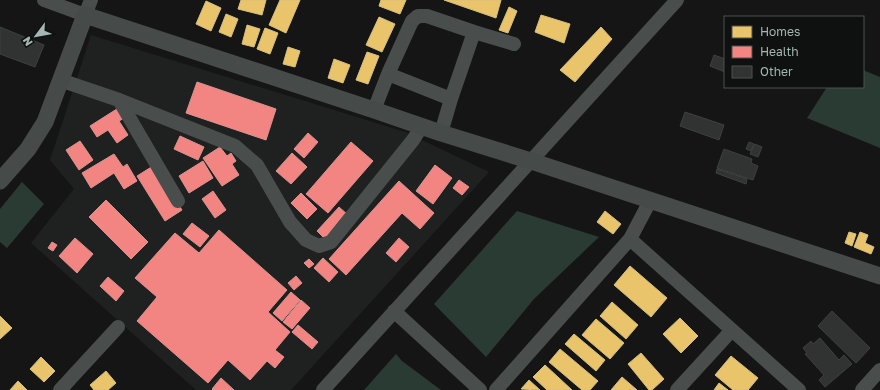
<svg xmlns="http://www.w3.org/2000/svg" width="880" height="390" font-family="'Golos Text',sans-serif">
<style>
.built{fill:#1f2121}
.water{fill:#2a3b33}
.homes{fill:#e9c46a;stroke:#d5c080}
.health{fill:#f28482;stroke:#db9390}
.building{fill:#313332;stroke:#3d4140}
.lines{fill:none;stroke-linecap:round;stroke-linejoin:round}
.minor{stroke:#494e4d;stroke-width:14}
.major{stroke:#464a49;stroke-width:17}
</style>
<rect width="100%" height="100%" fill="#151515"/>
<!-- built -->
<path class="built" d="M91,35l314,97 84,40 -198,218h-95l-165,-147 43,-54 -24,-29z"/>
<!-- water -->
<path class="water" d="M863,70l17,7v71l-73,-30 20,-31h36z
M22,182l22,22 -37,44 -7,-6v-33z
M517,211l82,26 -65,62 -48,58 -52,-53z
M396,354l6,7 39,29h-77z"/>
<!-- homes -->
<path class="homes" d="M241,0h25l-4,15 -24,-6z
M280,0h20l-14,33 -17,-8z
M381,0h25l-6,14 -21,-8z
M444,0h57l-5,18z
M206,1l15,7 -10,23 -15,-7z
M509,7l8,4 -9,22 -9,-3z
M226,14l12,5 -7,18 -12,-5z
M541,15l29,9 -6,19 -29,-11z
M379,17l16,7 -13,28 -16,-7z
M247,25l13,4 -6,18 -12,-3z
M601,27l11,12 -37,43 -15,-12z
M265,28l13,5 -8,21 -13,-5z
M288,47l12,4 -5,16 -12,-3z
M367,52l12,4 -11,28 -12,-4z
M334,59l16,6 -7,18 -15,-5z
M605,211l16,13 -8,10 -16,-12z
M849,232l7,2 -4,12 -7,-3z
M860,232l8,3 -3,8 9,4 -3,7 -17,-7z
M630,266l37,32 -16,19 -37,-32z
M612,302l26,23 -12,14 -26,-23z
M0,316l12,12 -12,11z
M680,318l18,18 -17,17 -18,-19z
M596,319l28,24 -14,16 -28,-24z
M574,334l31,26 -9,11 -31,-27z
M560,349l38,32 -8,9h-8l-33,-28z
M641,353l23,26 -12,11h-3l-21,-26z
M731,356l27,22 -10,12h-15l-18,-15z
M41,357l14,14 -11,11 -14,-13z
M545,365l27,25h-25l-14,-13z
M106,371l10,12 -8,7h-14l-4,-5z
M622,377l15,13h-26z
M529,380l11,10 -19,-1z
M18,381l9,9h-17z
M719,383l9,7h-14z"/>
<!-- health -->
<path class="health" d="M197,82l79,27 -10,31 -80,-27z
M120,107l6,10 -7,4 9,14 -11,8 -9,-13 -11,7 -7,-11z
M308,133l10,9 -14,16 -10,-9z
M180,136l24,11 -6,13 -24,-11z
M80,141l13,19 -14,10 -13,-20z
M351,142l22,19 -45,52 -22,-19z
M220,147l7,9 4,-3 5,8 -4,3 7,11 -17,11 -19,-28z
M292,153l15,14 -16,17 -15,-13z
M114,154l9,13 4,-3 10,17 -13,8 -10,-16 -23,15 -9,-15z
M203,161l10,17 -24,15 -10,-17z
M435,165l17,13 -19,26 -17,-13z
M153,166l29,44 -17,11 -28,-45z
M459,180l10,7 -7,8 -9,-7z
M399,181l35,32 -14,16 -18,-16 -56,62 -17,-16z
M213,191l13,19 -11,8 -13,-19z
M301,193l16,16 -10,10 -16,-16z
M106,200l42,42 -17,17 -42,-42z
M339,207l9,8 -23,24 -8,-8z
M192,223l17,13 -9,11 -17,-13z
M219,230l68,60 -19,22 22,20 -15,18 9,7 -9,11 -8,-7 -17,19 -22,-20 -20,23 -71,-62 20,-24 -22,-19 40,-45 24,20z
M75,238l18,16 -16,19 -18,-17z
M399,238l10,9 -13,15 -10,-9z
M52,242l5,3 -4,6 -5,-3z
M323,258l15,14 -9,10 -15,-14z
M309,259l5,5 -5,4 -5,-5z
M296,276l6,7 -8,7 -6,-7z
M108,277l16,14 -8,10 -16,-15z
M291,292l9,8 -18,21 -9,-8z
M301,300l9,8 -18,21 -9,-7z
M298,325l20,17 -6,7 -20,-17z
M221,378l13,12h-21l-1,-1z"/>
<!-- building -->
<path class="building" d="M0,27l44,18 -9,22 -35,-13z
M714,55l11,4v13l-15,-6z
M685,112l39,13 -5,15 -39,-14z
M749,142l5,2 -3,7 -5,-2z
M755,144l7,3 -4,10 -8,-3z
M724,149l28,10 -1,4 7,3 -5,14 -36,-12z
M717,169l30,10 -1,5 -30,-11z
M832,311l38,37 -14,15 -38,-37z
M820,338l19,22 5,-5 8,9 -27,23 -6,-7 5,-5 -19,-21 2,-1 -4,-5 8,-7 2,3z"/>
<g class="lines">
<!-- minor -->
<path class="minor" d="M44,0l41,15 6,-15
M474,32l40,12
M388,74l63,25
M60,80l59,20 116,46 22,19 33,57 16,18 13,6 12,-4 82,-102 9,-14
M119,100l59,101
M374,110l14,-36 24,-53 6,-5h9l47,16 -23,67 -10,34
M630,239l169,151
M394,311l86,79
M60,390l58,-63
M323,390l354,-390
M496,390l134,-151 20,-38
M677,390l55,-60
M862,390l18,-20"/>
<!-- major -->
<path class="major" d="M0,181l28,-32 17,-27 40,-107 289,95 67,23 90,28 349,115"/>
</g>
<!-- legend -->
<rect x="724" y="16" width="140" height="72" fill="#0f1111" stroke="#4b5351"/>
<rect x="732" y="26" width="20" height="12" fill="#e9c46a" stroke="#4b5351"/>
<text x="760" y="36" font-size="12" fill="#a5b7b2">Homes</text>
<rect x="732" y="46" width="20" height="12" fill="#f28482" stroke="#4b5351"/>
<text x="760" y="56" font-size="12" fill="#a5b7b2">Health</text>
<rect x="732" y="66" width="20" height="12" fill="#313332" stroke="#4b5351"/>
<text x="760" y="76" font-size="12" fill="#a5b7b2">Other</text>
<!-- north arrow -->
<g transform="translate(36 36) rotate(238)" stroke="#0f1111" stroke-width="3" paint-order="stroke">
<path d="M0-3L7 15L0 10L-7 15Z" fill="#a5b7b2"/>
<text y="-6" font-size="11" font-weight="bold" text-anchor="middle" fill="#a5b7b2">N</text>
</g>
</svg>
